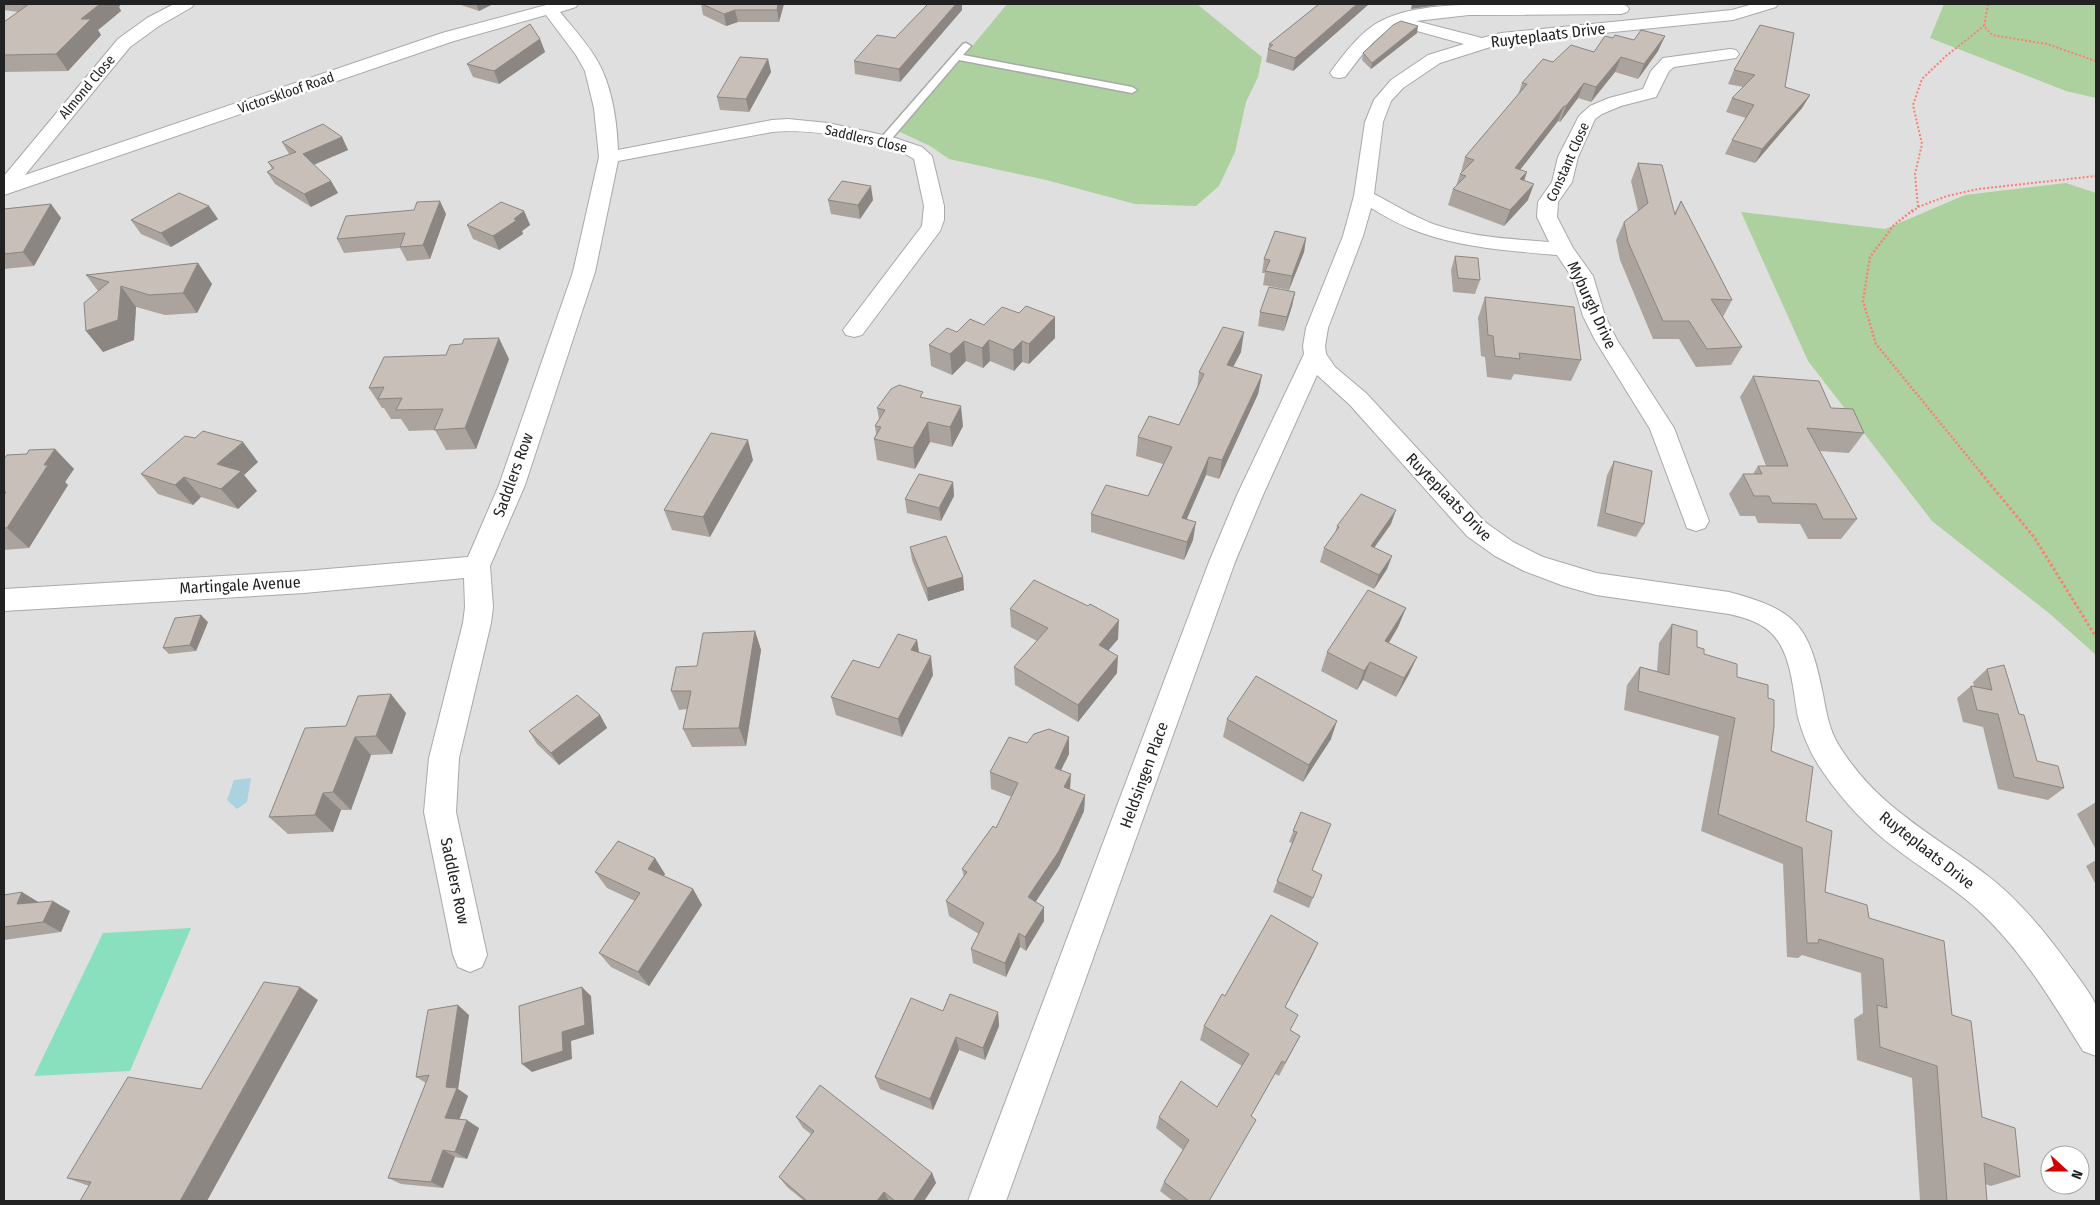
<svg xmlns="http://www.w3.org/2000/svg" width="2100" height="1205" font-family="'Fira Sans Condensed',sans-serif">
<style>
.residential{fill:#e0dfdf;fill-rule:evenodd}
.forest{fill:#add19e}
.pitch{fill:#88e0be}
.water{fill:#aad3df}
.lines{fill:none;stroke-linecap:round;stroke-linejoin:round}
.service-casing{stroke:#a9a9a9;stroke-width:3}
.minor-casing{stroke:#a9a9a9;stroke-width:2}
.path-far2{stroke:#fa8072;stroke-width:2;stroke-dasharray:2 2;stroke-linecap:butt}
.path-far1{stroke:#fa8072;stroke-width:2.5;stroke-dasharray:2 2;stroke-linecap:butt}
.path{stroke:#fa8072;stroke-width:3;stroke-dasharray:2.5 2.5;stroke-linecap:butt}
.service{fill:#fff;fill-rule:evenodd}
.minor{fill:#fff;fill-rule:evenodd}
.wall{fill:#aba49e}
.shaded-wall{fill:#8b8681}
.building{fill:#c7bfb8;stroke:#8b8681}
.labels{text-anchor:middle;dominant-baseline:central;stroke-width:5;stroke-linejoin:round;paint-order:stroke}
.far-street-label{font-size:14px;fill:#222;stroke:#fff}
.street-label{font-size:16px;fill:#222;stroke:#fff}
</style>
<rect width="100%" height="100%" fill="#f2efe9"/>
<!-- residential -->
<path class="residential" d="M4,4h2092v1197h-2092zM2050,1155h30v30h-30z"/>
<!-- forest -->
<path class="forest" d="M1007,4h190l65,53 -4,20 -12,25 -11,50 -16,34 -23,20 -61,-2 -89,-24 -97,-21 -19,-13 -32,-15 72,-82z
M1944,4h152v94l-30,-7 -136,-53z
M2066,183l30,10v462l-46,-41 -118,-93 -124,-160 -67,-149 144,17 80,-34z"/>
<!-- pitch -->
<path class="pitch" d="M191,928l-61,143 -96,5 69,-143z"/>
<!-- water -->
<path class="water" d="M251,778l-4,24 -10,7 -10,-9 7,-20z"/>
<g class="lines">
<!-- service casing -->
<g class="service-casing">
<path id="service" d="M966,43l5,3 -8,9 169,32 5,3 -5,3 -173,-33 -71,83h-8l-1,-2 1,-2 83,-95z"/>
</g>
<!-- minor casing -->
<g class="minor-casing">
<path id="minor" d="M174,4h20l-2,3 -33,19 -29,21 -105,128 417,-142 108,-29h28l-2,3 -16,5c13,16 28,32 38,50 14,25 19,59 20,88l154,-30 16,-1 40,4 64,14 30,10 10,9 12,50v14l-4,11 -78,104 -8,2 -8,-2 -3,-5 79,-104 2,-20 -10,-47c-28,-20 -108,-31 -142,-27l-154,29 -23,111 -70,213 -35,81 3,41 -2,16 -32,135 -3,54 31,143 -5,12 -12,5 -12,-5 -5,-12 -29,-143 5,-54 34,-135 2,-16 -1,-29 -160,15 -300,18v-22l300,-18 164,-14 31,-72 74,-213 26,-115 -5,-49 -9,-37 -9,-16 -30,-40 -92,26 -450,154v-19l114,-137 29,-21z
M1501,4h120l6,2 2,3 -2,3 -6,2 -152,1 -53,6 66,17 19,-5 231,-23 21,-6h25l-2,3 -43,13 -230,23 -63,20 -37,25 -12,13 -8,21 -9,72c19,10 39,22 59,30 37,13 77,15 116,18l-12,-25 1,-15 14,-20 6,-25 21,-41 11,-10 19,-8 34,-9 8,-18 12,-13 67,-9 6,1 3,4 -3,4 -62,9 -5,4 -13,26 -35,9 -19,8 -7,5 -17,38 -6,25 -14,20 -1,15 16,31 20,28 12,40 12,24 57,88 35,93 -4,7 -9,3 -9,-3 -37,-99 -55,-89 -12,-24 -12,-40 -14,-21c-47,-4 -94,-7 -138,-23 -17,-6 -33,-15 -48,-24l-8,28 -35,92 -3,18 1,8 9,13 31,26 119,129 28,20 30,15 53,16 133,19c68,18 80,33 94,102 3,17 6,35 15,50 39,64 94,89 150,132 31,24 56,55 79,86 7,10 26,34 29,44 3,10 0,38 0,50l-13,-5c-31,-50 -62,-102 -106,-142 -25,-23 -55,-40 -82,-61 -28,-21 -52,-47 -72,-76 -12,-17 -20,-36 -25,-55 -5,-26 -6,-59 -23,-80 -11,-14 -29,-19 -46,-23l-133,-19 -32,-9 -40,-15 -29,-15 -28,-20 -117,-131 -33,-30 -54,120 -28,67 -229,639h-38l241,-639 28,-67 67,-141 -1,-8 3,-18 37,-92 11,-40 11,-74 9,-22 17,-20 37,-25 36,-11 -65,-18c-23,7 -40,33 -54,51l-6,1 -6,-1 -3,-4c13,-18 31,-42 51,-52 32,-17 83,-16 120,-17z"/>
</g>
<!-- path-far2 -->
<path class="path-far2" d="M1988,4l-4,22 8,9 55,9 49,17
M1918,207l29,-11 31,-7 118,-13
M1912,212l6,-5 -3,-33 7,-30 -9,-39 9,-26 24,-23 38,-30"/>
<!-- path-far1 -->
<path class="path-far1" d="M1913,210l-19,15 -24,32 -7,44 13,43 106,130"/>
<!-- path -->
<path class="path" d="M1981,473l53,64 62,100"/>
<!-- service -->
<use href="#service" class="service"/>
<!-- minor -->
<use href="#minor" class="minor"/>
</g>
<!-- wall -->
<path class="wall" d="M4,4h117l-2,3 2,4 -23,19 3,5 -33,36 -64,1v-50l14,-10 -14,-2z
M458,4h35l-14,7z
M701,4h83l-5,18h-41l-12,4 -23,-11z
M928,4h34v6l-62,72 -45,-8 -1,-13 41,-23z
M1319,4h50l-76,67 -27,-9 3,-18z
M1760,25l25,62 25,8 -8,13 -47,55 -30,-9 7,-14 14,-22 -20,-6 6,-14 11,-11 -15,-3 6,-14z
M1417,33l-46,36 -9,-9 1,-7z
M1665,36l-7,15 -20,28 -23,-7 -24,30 -13,-4 -18,24 -2,-1 -38,48 4,12 4,19 -24,26 -56,-21 5,-16 3,-3 4,-12 2,-1 -1,-1 4,-15 53,-62 4,-12 31,-21 41,-10 19,-14 21,2z
M540,39l5,13 -46,32 -26,-7 -6,-13z
M768,59l3,13 -22,40 -29,-2 -3,-13z
M342,137l6,13 -34,15 17,16 7,12 -27,14 -36,-23 -8,-12 5,-3 -4,-7 21,-8 -7,-12z
M1638,163l36,51 7,-13 51,99 -9,17 19,30 -11,18 -35,2 -17,-28h-26l-33,-79 -4,-20 8,-18 14,-11 -7,-30z
M828,200h45l-13,19 -29,-5z
M51,204l10,14 -27,48 -30,3v-60z
M524,211l6,14 -8,6 1,3 -24,16 -26,-11 -6,-14z
M446,214l-16,45 -23,2 -7,-13 -56,5 -7,-14z
M218,219l-47,28 -30,-13 -10,-14z
M1306,238l-2,14 -15,38 -26,-5 2,-12h-3l2,-14z
M1455,256l25,24 -5,14 -22,-2 -2,-22z
M198,263l14,21 -15,29 -32,2 -29,-8 -2,33 -31,12 -5,-61 -12,-16z
M1295,292l-3,14 -8,25 -26,-5 2,-14z
M1485,297l96,63 -10,21 -57,-7 -3,6 -24,-3 -2,-20 -4,-1 -3,-38z
M1019,313l36,4v21l-26,26 -7,-2 -8,9 -24,-10 -7,7 -17,-7 -14,14 -21,-9 -2,-21 28,-13 27,-7z
M1241,352l-8,15 29,8 -4,19 -39,85 -13,-4 -19,44 6,21 -9,20 -93,-28v-18l57,-18 15,-32 -27,-8 2,-19 41,-12 18,-35 2,-18z
M509,359l-33,90 -30,1 -11,-20 -26,1 -8,-12h-10l-7,-11h-2l-13,-20z
M1753,376l78,32 33,25 -15,20 -30,-2 38,68 -16,20h-33l-8,-15 -42,-1 -3,-7h-15l-11,-22 14,-20h10l5,-8h8l-26,-69z
M924,398l39,28 -11,21 -22,-5 -15,27 -38,-9 -3,-21 2,-5 -1,-8 4,-7 -2,-11z
M55,449l19,20 -9,13 3,3 -39,63 -25,2v-91l23,-5z
M753,460l-43,77 -38,-7 -8,-20z
M1614,461l30,63 -8,13 -39,-11 10,-51z
M258,462l-14,13 13,16 -19,18 -37,-12 -8,8 -35,-11 -17,-20z
M953,482l1,14 -13,25 -34,-8 -2,-14z
M1391,524l-17,24 18,8 -5,13 -13,20 -54,-27 4,-14 11,-15 2,-7z
M910,547l53,30 1,13 -36,11 -16,-41z
M1406,608l-8,19 -9,16 28,14 -9,19 -12,21 -33,-17 -6,10 -36,-19 6,-19z
M1010,609l108,30 -10,11 9,23 -39,49 -63,-37 -1,-18 23,-26 -26,-14z
M208,622l-12,29 -27,3 -6,-6z
M1672,624l32,30 64,44 3,53 35,70 19,71 44,26 83,97 30,102 38,60 -29,9 -6,-2 2,17h-67l-8,-123 -55,-18 -3,-41 9,-6 -2,-40 -59,-18 -4,3 -11,-1 -4,-93 -82,-33 18,-95 -95,-26 3,-25 13,-18 17,4 2,-28z
M755,631l6,19 -15,96 -54,1 -9,-18 4,-20 -8,1 -8,-19 26,-25z
M917,640l2,13 14,22 -31,62 -66,-22 -5,-18 48,-29z
M1987,669l32,45 18,47 27,27 -16,12 -50,-11 -15,-62 -20,-5 -6,-24 14,-12h3l-1,-4z
M406,713l-14,41 -21,1 -20,55h-10l-8,22 -45,2 -19,-17 77,-91z
M600,715l7,13 -48,37 -22,-21 -8,-13z
M1227,719l104,20 -28,43 -80,-45z
M1069,737v17l-8,16 9,20 15,5 -1,16 -25,55 -23,35 8,20 -18,30 -6,-4 -14,30 -33,-14 -2,-14 8,-15 -30,-18 -3,-15 18,-24 -2,-8 34,-41 16,-31 -21,-8 -1,-17 37,-29z
M2096,802v48l-19,-36z
M1301,812l12,86 -4,10 -36,-16 19,-49 -3,-1z
M2096,860v25l-10,-19z
M595,872l70,2 -1,2 29,13 9,16 -53,81 -38,-19 -12,-14 36,-52 -28,-13z
M4,895l34,7 32,9 -9,21 -57,8z
M1311,958l-26,49 5,23 10,6 -21,40 -4,-2 -24,42 -42,85h-36l-13,-10 4,-9 19,-32 -27,-22 3,-11 58,-10 25,-41 -42,-26 4,-14 21,-30z
M318,1000l-229,186 -22,-8 134,-89z
M943,1011l55,1 1,14 -14,34 -26,-10 -26,60 -53,-21 -5,-12z
M469,1015l-11,74 10,7 -9,23 20,9 -12,31 -12,-2 -12,31 -42,-4 -13,-6 38,-95 -10,-6z
M796,1117l136,56 4,10 -12,18h-120l-17,-14 -8,-10 32,-43 -8,-6z"/>
<!-- shaded-wall -->
<path class="shaded-wall" d="M100,4h21l-2,3 2,4 -23,19 3,5 -33,36 -12,-17 25,-35z
M476,4h17l-14,7z
M778,4h6l-5,18 -2,-12z
M956,4h6v6l-62,72 -1,-13z
M1357,4h12l-76,67 2,-13z
M1412,4h27v1l-28,4z
M735,10l3,12 -12,4 -2,-12z
M1418,26l-1,7 -46,36 1,-6z
M1665,36l-7,15 -20,28 6,-15z
M540,39l5,13 -46,32 -5,-13z
M1621,57l-6,15 -24,30 5,-15z
M768,59l3,13 -22,40 -3,-13z
M1584,83l-6,15 -18,24 6,-16z
M1810,95l-8,13 -47,55 7,-14z
M1564,106l-6,15 -48,62 5,-15z
M342,137l6,13 -38,16 -7,-12z
M1527,172l-5,15 -2,-8z
M331,181l7,12 -27,14 -7,-13z
M1534,184l-6,16 -24,26 6,-16z
M871,186l2,14 -13,19 -2,-14z
M440,201l6,13 -16,45 -7,-14z
M51,204l10,14 -27,48 -11,-14z
M209,206l9,13 -47,28 -10,-14z
M524,211l6,14 -8,6 1,3 -24,16 -6,-14 21,-17z
M1306,238l-2,14 -15,38 3,-14z
M198,263l14,21 -15,29 -14,-20z
M121,286l15,21 -2,33 -31,12 -17,-21z
M1295,292l-3,14 -8,25 3,-14z
M1055,317v21l-26,26v-20z
M1244,332l-3,20 -17,32 3,-19z
M499,338l10,21 -33,90 -11,-21z
M989,340l1,21 -7,7 -1,-20z
M964,341l2,20 -14,14 -2,-21z
M1022,341v21l-8,9 -1,-21z
M1262,375l-4,19 -39,85 3,-19z
M961,406l2,20 -11,21 -2,-20z
M928,422l2,20 -15,27 -2,-21z
M748,440l5,20 -43,77 -7,-20z
M243,442l15,20 -14,13 13,16 -19,18 -17,-20 -4,-25z
M55,449l19,20 -9,13 3,3 -39,63 -22,-20 37,-63z
M1209,457l-3,18 -27,61 3,-18z
M184,477l17,20 -8,8 -18,-20z
M953,482l1,14 -13,25 -2,-13z
M1396,510l-5,14 -25,35 5,-13z
M1196,522l-3,18 -9,20 3,-18z
M1392,556l-5,13 -13,20 5,-14z
M963,577l1,13 -36,11 -1,-13z
M1406,608l-8,19 -20,33 7,-19z
M201,615l7,7 -12,29 -6,-6z
M1119,620l-1,19 -20,24 1,-18z
M755,631l6,19 -15,96 -7,-18z
M917,640l3,19 -9,-9z
M931,656l2,19 -31,62 -4,-18z
M1118,656l-1,17 -39,49v-17z
M1417,657l-9,19 -12,21 8,-19z
M1370,662l-7,18 -6,10 7,-19z
M391,694l15,19 -14,41 -16,-18z
M600,715l7,13 -48,37 -8,-12z
M1337,721l-6,18 -28,43 6,-17z
M355,737l16,18 -20,55 -18,-18z
M1069,737v17l-15,30 1,-16z
M1071,774l-1,17 -6,-4z
M323,793l18,17 -8,22 -18,-17z
M1085,795l-1,16 -25,55 -30,46 -1,-15z
M655,858l10,16 -7,11 -10,-16z
M693,889l9,16 -53,81 -11,-14z
M22,892l18,11 -23,1z
M53,901l17,10 -9,21 -18,-10z
M1044,907v14l-18,30 -1,-14z
M1019,933l1,14 -14,30 -1,-14z
M1318,943l-7,15 -33,62 7,-13z
M300,987l18,13 -111,201h-27z
M582,987l9,9 3,38 -23,7 1,18 -40,13 -10,-8 40,-32z
M458,1005l11,10 -11,74 10,7 -11,30 -12,-8 1,-31z
M998,1012l1,14 -14,34 -2,-12z
M956,1037l3,13 -26,60 -3,-11z
M467,1120l12,8 -12,31 -12,-7z
M443,1150l12,7 -12,31 -12,-6z
M932,1173l4,10 -12,18h-11z
M884,1192l5,9h-12z"/>
<!-- building -->
<path class="building" d="M29,4h71l-19,15h10l-35,35 -52,1v-33z
M702,4h76l-1,6h-42l-11,4z
M928,4h28l-57,65 -45,-8 23,-26 18,3z
M1319,4h38l-62,54 -27,-9 5,-4 -4,-1z
M1401,21l17,5 -46,37 -9,-10 30,-28z
M530,24l10,15 -46,32 -27,-7z
M1760,25l34,8 -9,54 25,8 -48,54 -30,-9 22,-35 -22,-7 23,-23 -21,-5z
M1641,30l24,6 -21,28 -23,-7 -25,30 -12,-4 -18,23h-2l-49,62 12,4 -7,7 14,5 -24,26 -57,-21 13,-13 -6,-2 14,-14 -9,-3 62,-73 -5,-1 21,-24 10,3 18,-17 23,7 11,-16 8,2 2,-3 19,5z
M740,57l28,2 -22,40 -29,-2z
M323,124l19,13 -39,17 28,27 -27,13 -37,-22 7,-4 -6,-6 28,-10 -14,-10z
M1638,163l24,2 13,50 6,-14 51,99 -21,-1 31,48 -35,2 -18,-28h-26l-35,-79 -4,-20 24,-19z
M842,181l29,5 -13,19 -30,-5z
M179,193l30,13 -48,27 -30,-13z
M440,201l-17,44 -23,2 5,-14 -68,6 9,-23 68,-6 3,-8z
M501,202l23,9 -10,8 3,1 -24,16 -26,-11z
M51,204l-28,48 -19,2v-45z
M1275,231l31,7 -14,38 -27,-5 5,-11 -6,-1z
M1455,256l23,2 2,22 -22,-2z
M198,263l-15,30 -34,2 -28,-9 -3,34 -32,11 -2,-28 25,-21 -23,-7z
M1269,287l26,5 -8,25 -27,-5z
M1485,297l89,10 7,53 -62,-7 1,6 -25,-3 -2,-20 -5,-1z
M1026,306l29,11 -26,27 -7,-3 -9,9 -24,-10 -7,8 -18,-7 -14,13 -21,-9 18,-17 10,4 13,-13 14,6 18,-18 17,6z
M1223,327l21,5 -17,33 35,10 -40,85 -13,-3 -27,61 14,4 -9,20 -96,-28 15,-29 42,11 24,-49 -34,-10 11,-21 30,9 25,-51 -5,-2z
M499,338l-34,90 -31,2 9,-21 -47,1 6,-12 -24,1 6,-12 -15,1 15,-31 62,-2 4,-10 12,-1 2,-5z
M1753,376l66,5 12,27 22,1 11,24 -57,-5 50,91h-34l-7,-15 -44,-1 -3,-7h-15l-11,-22h19l-4,-8h30z
M899,385l24,7 -3,5 41,9 -11,21 -22,-5 -15,26 -39,-9 7,-12 -6,-1 10,-16 -8,-2 14,-19z
M203,431l40,11 -26,22 24,7 -20,18 -37,-12 -9,8 -34,-11 44,-38 10,2z
M711,433l37,7 -45,77 -39,-7z
M55,449l-11,16h4l-41,63h-3v-33l2,-3h-2v-33l3,-4 20,-1 2,-4z
M1614,461l38,10 -8,53 -39,-11z
M919,474l34,8 -14,26 -34,-9z
M1361,494l35,16 -25,36 21,10 -13,19 -55,-27 15,-21 -2,-1z
M946,536l17,41 -36,11 -17,-41z
M1034,580l54,26 2,-2 29,16 -20,25 19,11 -40,49 -64,-38 34,-39 -38,-19z
M1368,590l38,18 -21,33 32,16 -13,21 -34,-16 -6,9 -37,-19z
M201,615l-11,30 -27,3 12,-30z
M1672,624l25,7v16l7,2v5l33,10v13l31,8v13l6,2v26l-3,25 42,16 -7,54 26,10 -7,61 42,13 2,13 75,23 8,74 19,6 11,96 33,11 5,49 -36,-14 3,38h-40l-10,-135 -57,-19 -3,-42 10,3 -4,-49 -64,-20 -1,4h-11l-5,-95 -84,-34 17,-96 -97,-27 2,-24 29,8z
M755,631l-16,97 -56,1 8,-38h-20l5,-24 21,-1 6,-33z
M898,634l19,6 -6,10 20,6 -33,63 -67,-22 22,-37 26,8z
M2004,665l15,49 5,1 13,46 21,5 6,22 -50,-11 -16,-63 -21,-4 -6,-24 21,4 -5,-21z
M1256,676l81,45 -28,44 -82,-46z
M391,694l-15,42 -21,1 -22,55 -10,1 -8,22 -46,2 36,-89 41,-2 12,-30z
M577,695l23,20 -49,38 -22,-22z
M1049,729l20,8 -14,31 16,6 -7,13 21,8 -26,56 -31,46 16,10 -19,30 -6,-4 -14,30 -34,-14 13,-26 -38,-22 21,-29 -5,-3 31,-43 3,2 22,-45 -28,-11 19,-35 18,6 7,-9z
M1301,812l30,12 -19,46 10,5 -9,23 -36,-17 20,-49 -4,-1z
M618,841l37,17 -7,11 45,20 -55,83 -39,-19 41,-60 -45,-21z
M22,892l-5,12 36,-3 -10,21 -39,5v-32z
M1271,915l47,28 -33,64 13,8 -8,15 10,6 -15,27 -3,-2 -31,55 5,4 -47,81h-20l-25,-19 25,-42 -30,-23 22,-36 36,26 32,-53 -45,-28 18,-32 3,2z
M264,982l36,5 -120,214h-100l11,-19 -24,-4 61,-101 73,12z
M582,987l3,38 -23,7 1,19 -41,13 -3,-58z
M950,994l48,18 -15,36 -27,-11 -26,62 -55,-22 36,-79 32,13z
M458,1005l-12,82 11,1 -12,30 22,2 -12,32 -12,-2 -12,32 -43,-4 41,-103 -13,2 12,-67z
M820,1085l112,88 -19,28h-18l-11,-9 -7,9h-70l-28,-24 35,-46 -18,-14z"/>
<g class="labels">
<!-- far-street labels -->
<g class="far-street-label">
<text transform="translate(87 87) rotate(-50)">Almond Close</text>
<text transform="translate(286 93) rotate(-19)">Victorskloof Road</text>
<text transform="translate(866 139) rotate(13)">Saddlers Close</text>
<text transform="translate(1568 162) rotate(-66)">Constant Close</text>
</g>
<!-- street labels -->
<g class="street-label">
<text transform="translate(1548 35) rotate(-7)">Ruyteplaats Drive</text>
<text transform="translate(1592 305) rotate(65)">Myburgh Drive</text>
<text transform="translate(513 475) rotate(-70)">Saddlers Row</text>
<text transform="translate(1449 497) rotate(46)">Ruyteplaats Drive</text>
<text transform="translate(240 585) rotate(-3)">Martingale Avenue</text>
<text transform="translate(1144 775) rotate(-70)">Heldsingen Place</text>
<text transform="translate(1927 850) rotate(38)">Ruyteplaats Drive</text>
<text transform="translate(455 881) rotate(78)">Saddlers Row</text>
</g>
</g>
<!-- border -->
<rect width="2100" height="1205" fill="none" stroke="#222222" stroke-width="10"/>
<!-- north arrow -->
<g transform="translate(2065 1170) rotate(111)"><circle r="24" fill="#ffffff" stroke="#a7a7a7"/>
<path d="M0-4L9 19L0 12L-9 19Z" fill="#d40000"/>
<text y="-8" font-size="14" font-weight="bold" text-anchor="middle" fill="#222222">N</text>
</g>
</svg>
